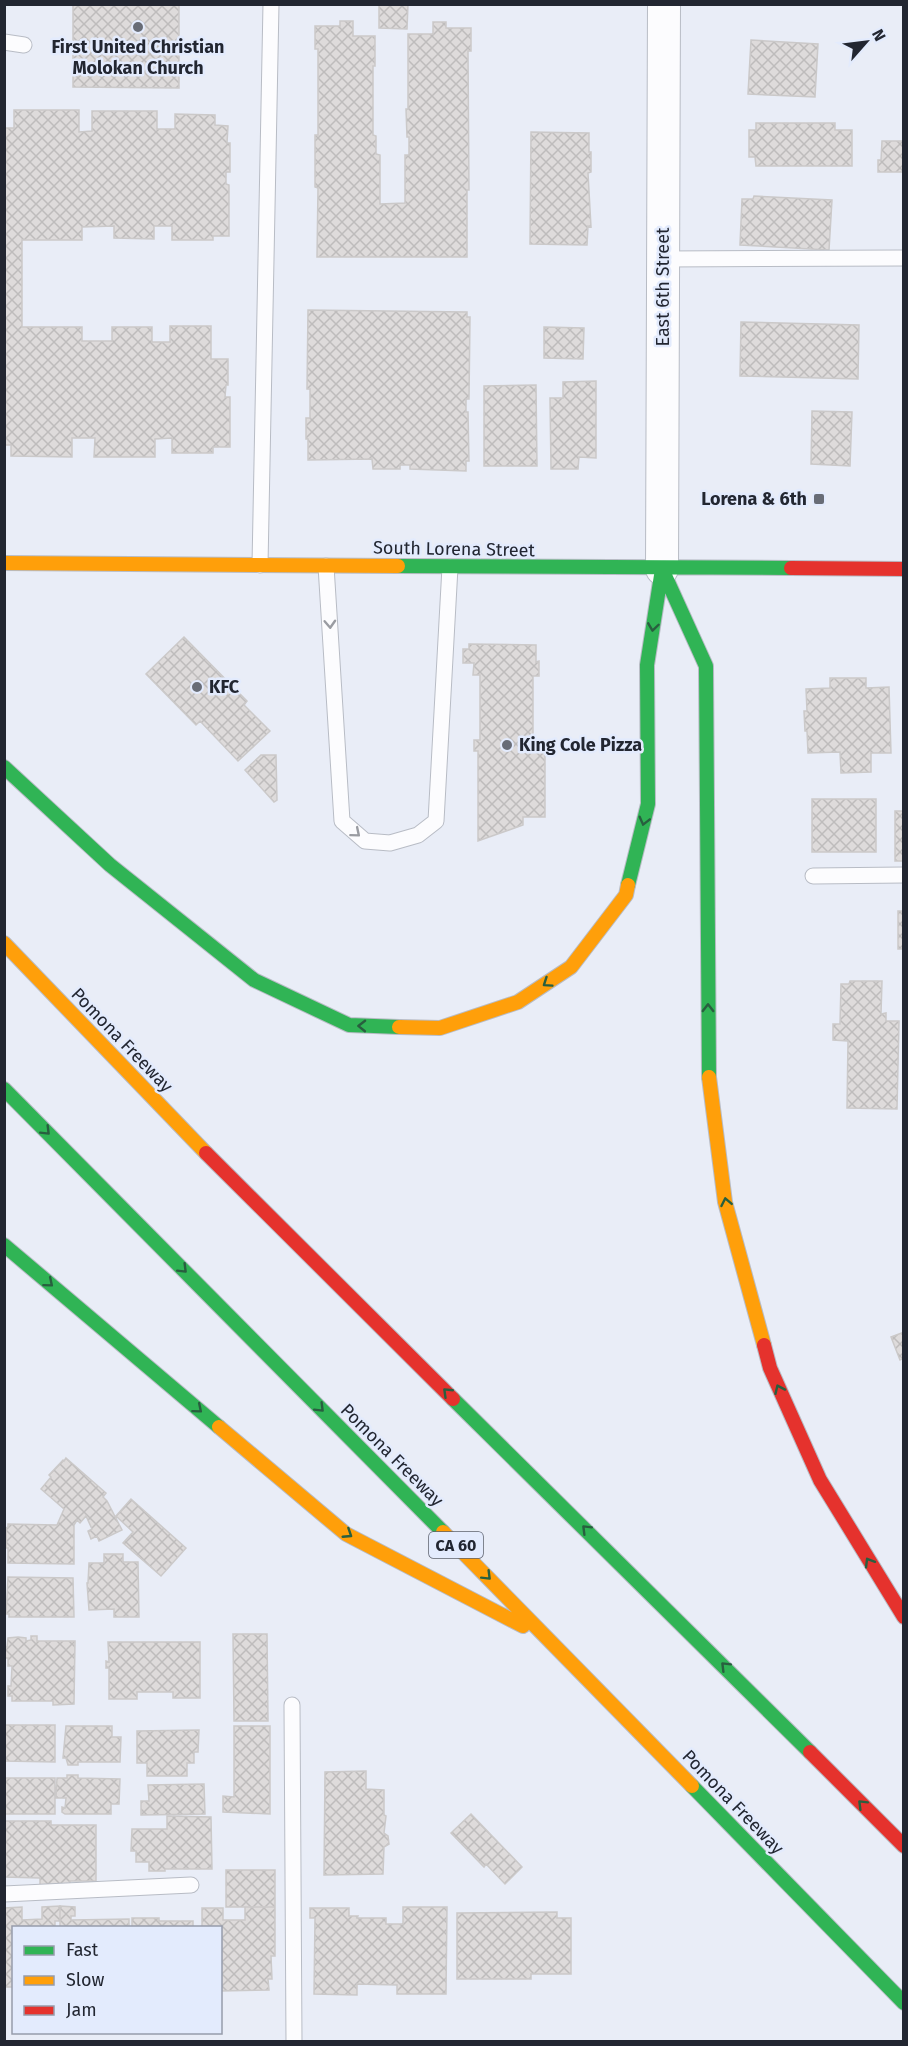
<svg xmlns="http://www.w3.org/2000/svg" width="908" height="2046" font-family="'Fira Sans',sans-serif">
<style>
.building{fill:url(#building-cross-hatch);stroke:#cbc9c9;stroke-width:1.5}
.lines{fill:none;stroke-linecap:round;stroke-linejoin:round}
.lane-casing{stroke:#b8bcc5;stroke-width:17}
.street-casing{stroke:#b8bcc5;stroke-width:34}
.fast-casing{stroke:#b8bcc5;stroke-width:16}
.slow-casing{stroke:#b8bcc5;stroke-width:16}
.jam-casing{stroke:#b8bcc5;stroke-width:16}
.lane{stroke:#fcfcfe;stroke-width:15}
.street{stroke:#fcfcfe;stroke-width:32}
.fast{stroke:#30b455;stroke-width:14}
.slow{stroke:#ff9f0a;stroke-width:14}
.jam{stroke:#e5322d;stroke-width:14}
.oneway{stroke:#9a9ca2}
.oneway2{stroke:#285f3f}
.poi-dot{fill:#686c76;stroke:#e3ebfd;stroke-width:2}
.labels{text-anchor:middle;dominant-baseline:central;stroke-width:5;stroke-linejoin:round;paint-order:stroke}
.shield{fill:#e3ebfd;stroke:#5c616e;stroke-width:1.5}
.shield-label{font-size:16px;font-weight:bold;fill:#222631}
.poi-label{font-size:18px;font-weight:bold;fill:#222631;stroke:#e3ebfd;text-anchor:start}
.street-label{font-size:18px;fill:#222631;stroke:#e3ebfd}
</style>
<defs>
<pattern id="building-cross-hatch" width="8" height="8" patternUnits="userSpaceOnUse" patternTransform="scale(1.5)"><rect width="8" height="8" fill="#dedbdb"/><path d="M0 0l8 8M0 8l8-8" fill="none" stroke="#bebcbc"/></pattern>
</defs>
<rect width="100%" height="100%" fill="#e9edf7"/>
<!-- building -->
<path class="building" d="M73,4h106v84l-106,-1z
M379,4h29l-1,25 -28,-1z
M340,21h13v15h22v30h-2v69l3,1v18l4,1v49l25,-1v-48h4v-18h-2l-1,-28h2v-75h25v-12h13v6h25v23h-3l1,139h-2v67h-150l1,-69 -3,-1v-52h3v-86h-3v-23h25z
M751,40l67,4 -3,53 -67,-3z
M14,110h65v22l13,-1v-20h65v18h18v-15l40,1v10l13,1 -1,17h3v29h-4v12l3,1v51h-16v4h-41v-14h-18v13l-40,-1v-12l-32,1v13h-60v87h60v14h30v-14h40v15h18v-16h41v33h17v26h-2l-1,12h5v50h-17v6h-41v-15l-17,1v18h-61l1,-19h-23v19l-61,-1v-11h-7v-317h10z
M756,123h79v7h17v36h-96l-1,-9h-6v-27h7z
M531,132l58,1v19h2v20l-3,1 3,54 -3,-1 -1,19 -57,-1z
M882,141h22v31h-26v-12h3z
M754,196l78,4 -3,50 -89,-5 2,-46h11z
M308,310l159,2v5h3l-1,82h-3v13h2l1,49h-3v10l-56,-2v-4h-10v4h-27l-1,-10 -64,1v-21h-2v-21h4v-29h-3z
M741,322l118,3 -1,54 -118,-3z
M544,327l40,1 -1,31 -39,-1z
M596,381v77l-17,-1 -1,12h-27l-1,-71h13v-16z
M536,385l1,81h-53v-80z
M812,411l40,1 -2,54 -39,-2z
M184,637l63,64 -3,4 26,26 -32,30 -38,-40 -4,4 -50,-51z
M469,644l67,1v17l3,-1v15h-6v64h6l1,9h5v68h-22v8l-45,16v-90h-4v-11h6v-65h-7l1,-12h-11v-14h6z
M830,678h36v10l23,-1 2,66h-20v19l-30,1 -1,-21 -32,1 -1,-22h-2l-1,-20h3l-1,-22 24,-1z
M261,755h15l1,45 -3,2 -29,-32z
M812,799h64v53h-64z
M895,811h9v50h-9z
M898,911h6v38h-6z
M850,981h32l-1,33 5,-1v8h13l-2,88 -50,-1 1,-67 -15,-1v-16h7l1,-40h8z
M904,1332v26l-4,2 -9,-23z
M66,1458l40,35 -3,4 4,4 15,29 -23,11 -2,-5 -6,3 -3,-8 4,-2 -6,-13 -6,7 -3,-3 -3,5v39l-66,-1v-15h-2v-20l2,-1v-3l49,1 7,-16 -23,-20 10,-12 -2,-2 14,-15 1,1z
M131,1499l55,49 -25,28 -38,-33 10,-11 -17,-16z
M104,1554h19v8h15l1,55h-25v-8l-25,1 -2,-27h1l1,-20h15z
M8,1577l65,1 1,39h-65v-3h-3z
M233,1634h34l1,87h-34z
M31,1636h6v5h38l-1,63 -21,1v-4h-41v-5h-4v-10h3l1,-20h-4v-8h-4v-11h3l1,-9 10,-1 8,1v3l5,-1z
M108,1642h92v56h-27v-6h-36v7h-28v-31h-3v-7l3,1z
M4,1725h51v37l-51,-1z
M66,1726h46v11h9l-1,25h-42v3h-10l-2,-7h-3z
M234,1726h36v88l-47,-2v-16l11,1z
M199,1730l-1,22h-4v11h-7v13h-40v-13h-10v-32z
M366,1771v18l18,1v25l2,1 -2,17 4,3 1,8 -5,3 -1,27 -59,1 1,-103z
M67,1775h11v3l42,1 -1,25h-8v10h-46l-3,-2v-5l3,1 1,-10h-10l1,-20h10z
M4,1778h51v36h-51z
M204,1784l1,30 -64,1v-14h8l-1,-16z
M471,1814l51,53 -17,17 -19,-20 -2,3 -33,-34z
M167,1816l44,1 1,52h-47v2h-16v-9h-13v-11h-5l1,-22h35z
M4,1821h47v4h45v56h-26v4h-30v-7l-36,-1z
M226,1870h49v37h-49z
M60,1906l15,1v9h-4v4l58,-1v9h-69z
M60,1906v15h-5v7h-41v59h-10v-79l18,-1v13l20,-1v-12z
M245,1907h30v49h-4l1,23h-4l1,11 -49,1v-63h-18v-20h21v12h22z
M403,1907h44l-1,87h-49v-9l-40,-1v11l-43,-1 1,-76h-5v-10h39v8h9l-1,2h29v6h17z
M557,1912v6h14v56h-40v5h-74v-66z
M132,1918h27v3h34v7h-61z"/>
<g class="lines">
<!-- lane casing -->
<g class="lane-casing">
<path id="lane" d="M4,42l20,3
M663,259l241,-1
M260,565l11,-561
M326,566l16,255 23,20 25,2 28,-8 18,-14 14,-254
M813,876l91,-1
M292,1705l2,337
M4,1894l187,-9"/>
</g>
<!-- street casing -->
<g class="street-casing">
<path id="street" d="M662,569l2,-565"/>
</g>
<!-- fast casing -->
<g class="fast-casing">
<path id="fast" d="M398,566l393,2
M662,569l44,97 3,411
M4,767l106,98 144,115 95,45 50,2
M628,885l20,-81 -1,-139 15,-96
M4,1089l439,443
M4,1245l215,182
M453,1399l357,353
M692,1786l212,217"/>
</g>
<!-- slow casing -->
<g class="slow-casing">
<path id="slow" d="M4,563l394,3
M4,943l202,210
M399,1027l41,1 78,-26 53,-35 55,-72 2,-10
M709,1077l16,125 39,143
M219,1427l127,107 177,92
M443,1532l249,254"/>
</g>
<!-- jam casing -->
<g class="jam-casing">
<path id="jam" d="M791,568l113,1
M206,1153l247,246
M764,1345l6,23 50,112 84,137
M810,1752l94,94"/>
</g>
<!-- lane -->
<use href="#lane" class="lane"/>
<!-- street -->
<use href="#street" class="street"/>
<!-- fast -->
<use href="#fast" class="fast"/>
<!-- slow -->
<use href="#slow" class="slow"/>
<!-- jam -->
<use href="#jam" class="jam"/>
</g>
<!-- one-way arrows -->
<defs><path id="oneway-chevron" d="M-2-3.5L2.5 0L-2 3.5" fill="none" stroke-width="1.6" stroke-linecap="round" stroke-linejoin="round" transform="scale(1.5)"/></defs>
<g class="oneway">
<use href="#oneway-chevron" transform="translate(330 624) rotate(87)"/>
<use href="#oneway-chevron" transform="translate(356 833) rotate(40)"/>
</g>
<g class="oneway2">
<use href="#oneway-chevron" transform="translate(653 627) rotate(98)"/>
<use href="#oneway-chevron" transform="translate(644 821) rotate(104)"/>
<use href="#oneway-chevron" transform="translate(547 983) rotate(146)"/>
<use href="#oneway-chevron" transform="translate(708 1008) rotate(-90)"/>
<use href="#oneway-chevron" transform="translate(362 1026) rotate(-179)"/>
<use href="#oneway-chevron" transform="translate(46 1131) rotate(45)"/>
<use href="#oneway-chevron" transform="translate(726 1202) rotate(-101)"/>
<use href="#oneway-chevron" transform="translate(183 1269) rotate(45)"/>
<use href="#oneway-chevron" transform="translate(49 1283) rotate(40)"/>
<use href="#oneway-chevron" transform="translate(779 1389) rotate(-114)"/>
<use href="#oneway-chevron" transform="translate(447 1392) rotate(-136)"/>
<use href="#oneway-chevron" transform="translate(320 1408) rotate(45)"/>
<use href="#oneway-chevron" transform="translate(198 1409) rotate(40)"/>
<use href="#oneway-chevron" transform="translate(586 1529) rotate(-135)"/>
<use href="#oneway-chevron" transform="translate(348 1534) rotate(33)"/>
<use href="#oneway-chevron" transform="translate(869 1562) rotate(-121)"/>
<use href="#oneway-chevron" transform="translate(487 1576) rotate(45)"/>
<use href="#oneway-chevron" transform="translate(725 1666) rotate(-135)"/>
<use href="#oneway-chevron" transform="translate(862 1804) rotate(-135)"/>
</g>
<!-- markers -->
<g class="poi-dot">
<circle cx="138" cy="27" r="6"/>
<rect x="813" y="493" width="12" height="12" rx="3"/>
<circle cx="197" cy="687" r="6"/>
<circle cx="507" cy="745" r="6"/>
</g>
<g class="labels">
<!-- shield labels -->
<rect class="shield" x="429" y="1532" width="54" height="26" rx="4.5"/>
<g class="shield-label">
<text x="456" y="1545">CA 60</text>
</g>
<!-- poi labels -->
<g class="poi-label">
<text x="138" y="47" text-anchor="middle">First United Christian<tspan x="138" dy="21">Molokan Church</tspan></text>
<text x="807" y="499" text-anchor="end">Lorena &amp; 6th</text>
<text x="209" y="687">KFC</text>
<text x="519" y="745">King Cole Pizza</text>
</g>
<!-- street labels -->
<g class="street-label">
<text transform="translate(663 287) rotate(-90)">East 6th Street</text>
<text transform="translate(454 549) rotate(1)">South Lorena Street</text>
<text transform="translate(122 1040) rotate(46)">Pomona Freeway</text>
<text transform="translate(392 1455) rotate(45)">Pomona Freeway</text>
<text transform="translate(733 1802) rotate(46)">Pomona Freeway</text>
</g>
</g>
<!-- border -->
<rect width="908" height="2046" fill="none" stroke="#222631" stroke-width="12"/>
<!-- legend -->
<rect x="12" y="1926" width="210" height="108" fill="#e3ebfd" stroke="#969cab" stroke-width="1.5"/>
<rect x="24" y="1946" width="30" height="9" fill="#30b455" stroke="#969cab" stroke-width="1.5"/>
<text x="66" y="1956" font-size="18" fill="#222631">Fast</text>
<rect x="24" y="1976" width="30" height="9" fill="#ff9f0a" stroke="#969cab" stroke-width="1.5"/>
<text x="66" y="1986" font-size="18" fill="#222631">Slow</text>
<rect x="24" y="2006" width="30" height="9" fill="#e5322d" stroke="#969cab" stroke-width="1.5"/>
<text x="66" y="2016" font-size="18" fill="#222631">Jam</text>
<!-- north arrow -->
<g transform="translate(866 42) rotate(62)" stroke="#e3ebfd" stroke-width="4.5" paint-order="stroke">
<path d="M0-4.5L10 22L0 15L-10 22Z" fill="#222631"/>
<text y="-9" font-size="16" font-weight="bold" text-anchor="middle" fill="#222631">N</text>
</g>
</svg>
